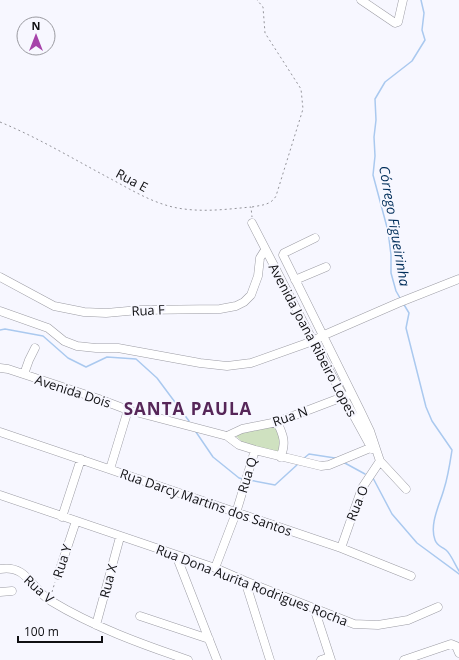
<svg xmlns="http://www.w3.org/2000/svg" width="459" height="660" font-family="'Open Sans',sans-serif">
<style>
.green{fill:#cfe1c0}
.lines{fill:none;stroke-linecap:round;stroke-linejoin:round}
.stream{stroke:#aac9ef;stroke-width:1.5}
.minor-casing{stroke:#9c9ca4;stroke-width:9}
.path{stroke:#94949a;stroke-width:1;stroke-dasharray:2 3;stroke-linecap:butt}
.minor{stroke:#fff;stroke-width:8}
.labels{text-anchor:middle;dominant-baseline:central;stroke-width:4;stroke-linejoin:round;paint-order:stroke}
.street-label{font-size:13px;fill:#101013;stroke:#f7f7ff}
.water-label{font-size:14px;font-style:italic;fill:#012e5a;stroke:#f7f7ff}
.district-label{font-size:17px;font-weight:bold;letter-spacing:1px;fill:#562658;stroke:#f7f7ff}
</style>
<rect width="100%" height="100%" fill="#f7f7ff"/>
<!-- green -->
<path class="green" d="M275,426l8,20 -4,9 -36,-12 -7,-7 2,-2z"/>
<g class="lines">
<!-- stream -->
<path class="stream" d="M400,298l-4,-7 -5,-18v-18l-3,-24 -15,-56 2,-19 -1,-19 2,-17 -1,-21 10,-17 27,-21 13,-21 -3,-10 2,-17 -3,-13
M403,303l6,10 -3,15 20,79 6,14 20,29c-2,13 -4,27 -8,39 -4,15 -15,35 -9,51 2,6 6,6 11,10 5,4 9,15 13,21
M0,330l5,-1 38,7 25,22 18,9 21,-10 29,2 21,19 32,43
M196,432l17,25 26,21 4,1
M303,459l6,-5 26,4
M343,462l22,12
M373,478l19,36 25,29 42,31
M249,480l26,5 23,-21"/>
<!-- minor casing -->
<g class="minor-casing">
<path id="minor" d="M361,0l34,23 3,-1 5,-22
M252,223l61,118 59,108
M315,238l-31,15 -1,2 77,155 10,21 10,30 26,28
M0,277l54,29 30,6 22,1 33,-3 81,-1 16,-3 8,-4 7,-7 7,-19 2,-18 5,-8
M295,280l31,-13
M0,311l48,17 16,13 13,5 19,2h22l82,15 27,3 24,-3 62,-22 9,-5 76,-33 61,-24
M0,368l8,1 91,30 29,11 99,26 12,9 16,5 66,16 8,-1 46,-19
M24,374l5,-14 6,-12
M277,422c6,12 10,22 3,35
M0,432l341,116 70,28
M227,436l15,-7 35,-7 71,-27
M110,469l18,-59
M0,495l215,73 30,13 109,43 24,1 30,-5 30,-13
M62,517l19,-58
M341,548l21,-60 18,-27
M176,555l41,105
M215,568l21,-55 19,-63
M0,569c27,-5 32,21 51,32 43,26 90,43 137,59
M58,575l18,-54
M245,581l25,79
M0,592l12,-1
M314,608l17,52
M140,616l69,23
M96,625l24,-88
M321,660l9,-3
M404,660l47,-16 5,2 3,7"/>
</g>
<!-- path -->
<path class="path" d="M0,122c39,16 75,38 111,57 24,13 47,27 73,30 23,3 45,0 67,-2l1,10
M252,207c10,-2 19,-2 24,-11l27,-87 -2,-20 -36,-56 -2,-26 -6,-7
M52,592l3,-10"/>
<!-- minor -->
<use href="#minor" class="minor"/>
</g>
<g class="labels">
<!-- street labels -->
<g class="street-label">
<text transform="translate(132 180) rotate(28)">Rua E</text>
<text transform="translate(148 310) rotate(-3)">Rua F</text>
<text transform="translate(313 340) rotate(62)">Avenida Joana Ribeiro Lopes</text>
<text transform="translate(73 391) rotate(18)">Avenida Dois</text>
<text transform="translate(290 416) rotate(-19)">Rua N</text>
<text transform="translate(247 475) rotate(-73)">Rua Q</text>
<text transform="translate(206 502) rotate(19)">Rua Darcy Martins dos Santos</text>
<text transform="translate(357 503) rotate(-68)">Rua O</text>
<text transform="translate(62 561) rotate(-72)">Rua Y</text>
<text transform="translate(108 581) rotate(-75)">Rua X</text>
<text transform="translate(252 585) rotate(21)">Rua Dona Aurita Rodrigues Rocha</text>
<text transform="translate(39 589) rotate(42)">Rua V</text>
</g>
<!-- water labels -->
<g class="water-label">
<text transform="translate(395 226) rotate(80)">Córrego Figueirinha</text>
</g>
<!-- district labels -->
<g class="district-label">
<text x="188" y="408">SANTA PAULA</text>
</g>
</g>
<!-- north arrow -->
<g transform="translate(36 36)"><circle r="19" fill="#f7f7ff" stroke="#9b9ba1"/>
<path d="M0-3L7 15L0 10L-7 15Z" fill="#a643aa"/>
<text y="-6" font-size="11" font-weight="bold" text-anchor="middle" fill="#101013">N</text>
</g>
<!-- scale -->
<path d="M18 636v6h84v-6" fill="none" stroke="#101013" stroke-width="2"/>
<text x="24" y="636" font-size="12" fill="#101013" stroke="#f7f7ff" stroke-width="3" paint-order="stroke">100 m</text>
</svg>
